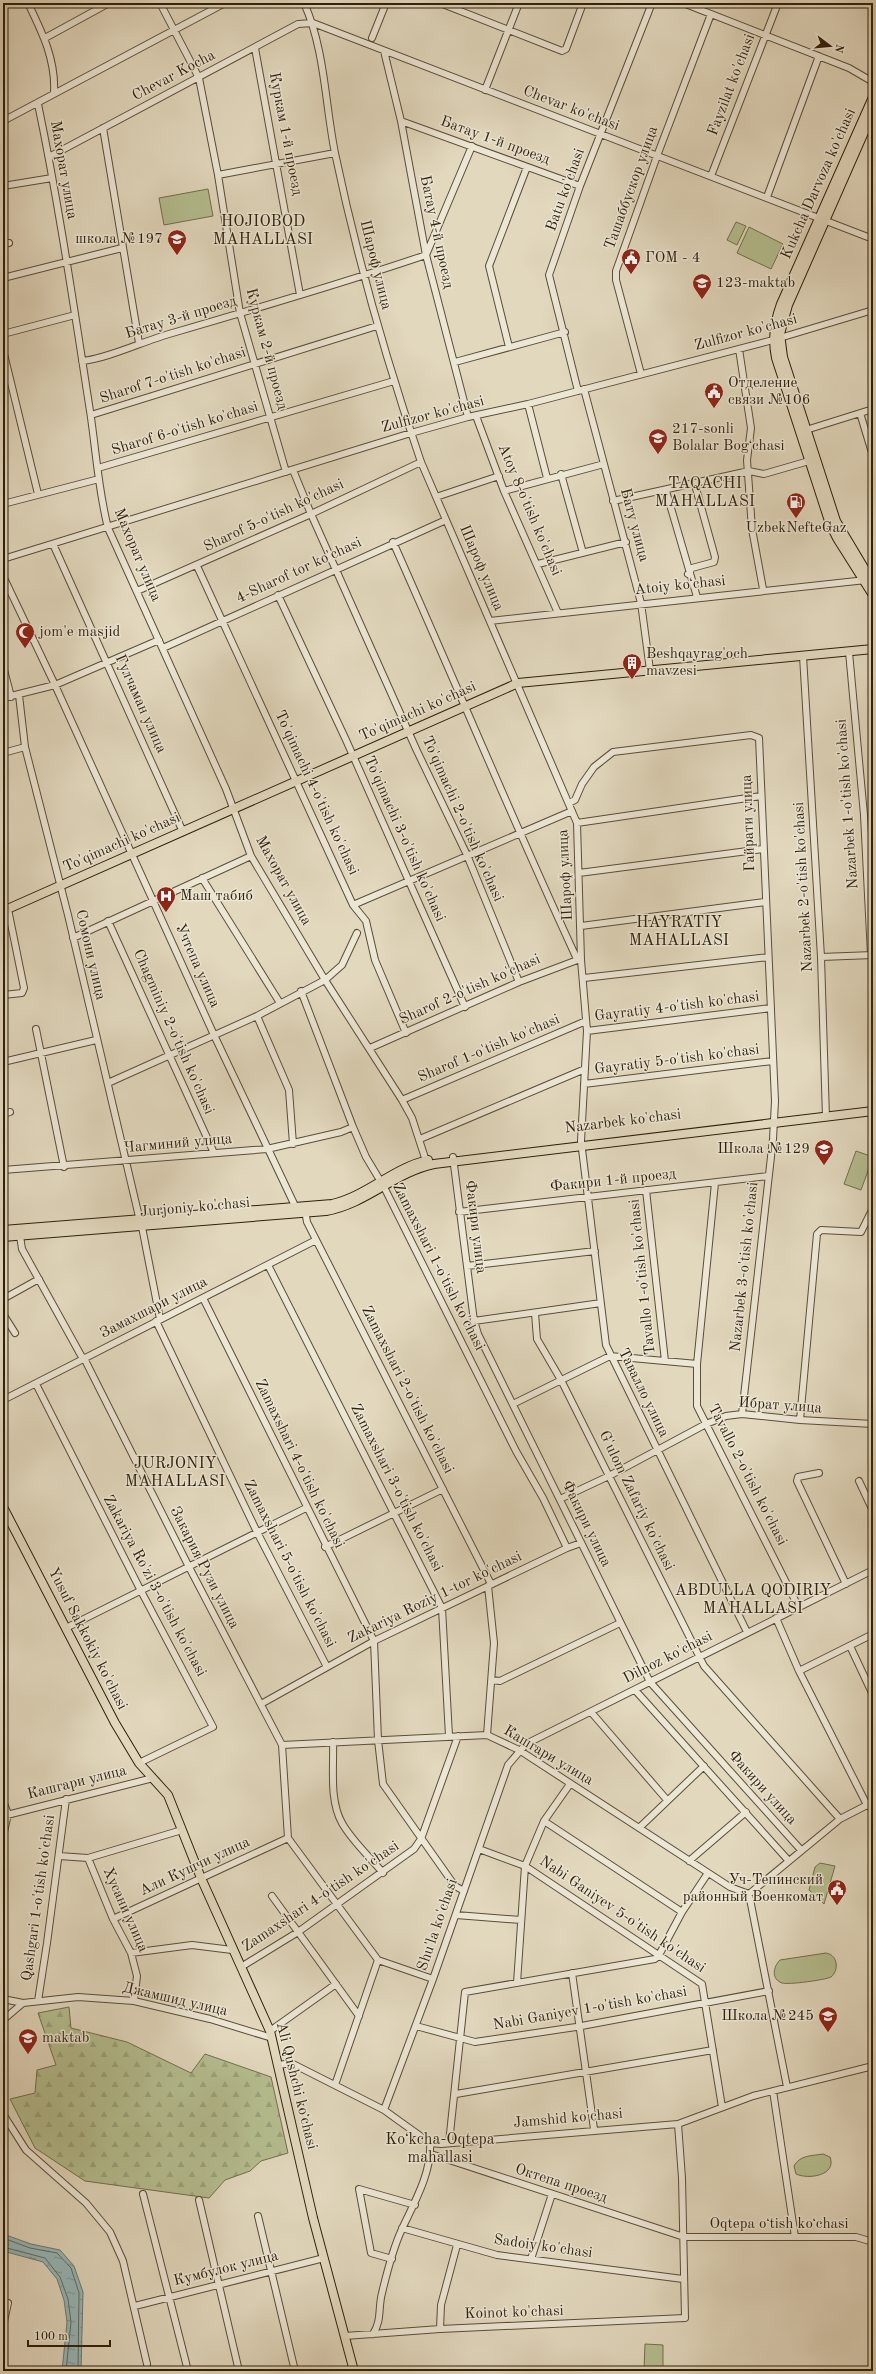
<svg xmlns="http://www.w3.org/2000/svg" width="876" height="2374" font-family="'Old Standard TT',serif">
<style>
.forest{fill:url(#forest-firs);stroke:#726e4d}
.pitch{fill:#b5be90;stroke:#726e4d}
.water{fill:url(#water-ripples);stroke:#6d7b74}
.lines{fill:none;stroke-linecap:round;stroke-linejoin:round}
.shore{stroke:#626c62;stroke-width:1}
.minor-casing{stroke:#5b4d37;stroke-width:8}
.major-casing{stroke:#2e1f0a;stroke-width:10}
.minor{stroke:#ece6d5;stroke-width:6}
.major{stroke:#e2d8be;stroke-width:8}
.labels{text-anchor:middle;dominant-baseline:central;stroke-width:3;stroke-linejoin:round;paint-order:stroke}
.street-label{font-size:15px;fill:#2e1f0a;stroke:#ece6d5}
.poi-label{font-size:15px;fill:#2e1f0a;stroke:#ece6d5;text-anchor:start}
.neighbourhood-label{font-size:16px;fill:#2e1f0a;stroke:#ece6d5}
</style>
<defs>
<pattern id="forest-firs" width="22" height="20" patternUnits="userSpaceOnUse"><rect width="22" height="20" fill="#b5be90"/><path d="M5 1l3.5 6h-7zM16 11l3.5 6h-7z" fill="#9ca37b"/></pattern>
<pattern id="water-ripples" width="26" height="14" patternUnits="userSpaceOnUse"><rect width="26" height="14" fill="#97b8ba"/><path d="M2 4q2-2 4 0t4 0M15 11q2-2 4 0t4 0" fill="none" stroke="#7c9595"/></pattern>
</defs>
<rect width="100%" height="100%" fill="#e2d8be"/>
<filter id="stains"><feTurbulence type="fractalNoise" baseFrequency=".005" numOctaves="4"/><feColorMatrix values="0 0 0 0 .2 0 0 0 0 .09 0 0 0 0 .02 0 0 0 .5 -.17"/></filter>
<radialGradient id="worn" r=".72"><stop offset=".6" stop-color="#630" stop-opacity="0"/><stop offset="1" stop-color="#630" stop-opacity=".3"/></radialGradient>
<!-- forest -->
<path class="forest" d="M69,2007l2,21 56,14 64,31 14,-19 66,23 17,76 -27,8 -11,10 -25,9 -16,18 -124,-17 -50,-33 -25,-49 25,-6 2,-23 19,-5 -18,-52z"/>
<!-- pitch -->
<path class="pitch" d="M208,189l5,27 -49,9 -5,-27z
M736,222l10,4 -9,19 -10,-5z
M749,227l34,17 -12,25 -34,-16z
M856,1151l17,6 -12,33 -17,-6z
M820,1863l15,3 -11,38 -15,-14 6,-23z
M826,1953c5,1 9,4 10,10 1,5 -1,11 -5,14 -6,3 -43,8 -49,6 -11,-4 -9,-16 -2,-23z
M823,2154l7,3c7,18 -21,23 -34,17l-2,-8c6,-11 17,-10 29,-12z
M645,2344l18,1v26h-19z"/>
<!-- water -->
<path class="water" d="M3,2234l28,10 29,6 14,16 9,26 -2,79h-19l5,-49 -3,-22 -7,-21 -14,-17 -40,-11z"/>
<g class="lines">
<!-- shore -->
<path class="shore" d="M3,2238l27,10 27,5 14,15 8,25 -1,78
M3,2247l42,11 15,19 8,22 3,23 -5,49"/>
<!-- minor casing -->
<g class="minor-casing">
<path id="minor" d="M28,3c14,29 28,57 26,90
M160,3l39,75 19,97 22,138 46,159
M304,3c21,46 21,101 31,150 22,105 51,207 86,309l156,361 4,137 6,71 -6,110 25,204 141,287
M440,3l122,48 4,-2 17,-46
M683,3l166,65 24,14
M45,38l64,-35
M372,38l14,-35
M255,48l45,247
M384,51l17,70 25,134 42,162
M485,90l34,-87
M38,104c21,101 36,204 52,307 6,39 8,78 18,117l118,261 25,67 74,124 77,120 10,18 15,46
M3,121l222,-118
M401,121l179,65
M103,128l36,215
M49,157l249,-133 15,-1 560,216
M218,175l117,-22
M711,176l67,-173
M3,186l49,-8
M767,197l52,-141
M3,244l6,-1
M3,278l119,-30
M3,334l72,-19
M509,347l-20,-81 38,-99
M739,349l12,79 -4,32 5,69 11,60
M3,350l35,144
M82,361c24,-2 62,-20 87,-27 86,-25 172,-50 257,-79l46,-109
M455,362l110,-30
M641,374l-25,-94v-9l41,-115 54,-142
M584,389l57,214 9,67
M578,391l-29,-116 31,-89 72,-183
M528,404l19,74
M860,413l13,43
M91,415l286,-89
M476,416l28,75 54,122
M806,430l67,-21
M98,468l296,-87
M293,470l18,44 106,237 50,104 52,127
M561,474l22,79
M504,491l100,-27
M666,491l31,106
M436,497l63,-21
M613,501l136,-30 15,3 45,-13
M3,504l96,-25
M393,542c62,139 120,279 184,417
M53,544l130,288
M3,559l408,-126 57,-16 60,-13 245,-64 100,-30
M538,564l88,-22
M197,566l156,339 13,16 9,39 31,73
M688,574l4,-6 22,-6 1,-5 -20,-72
M3,576l52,109 159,350 83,175
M137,591l174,-77 110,-52
M278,595l68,145 119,267
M490,621l376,-41
M163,648l283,-128
M849,652l15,163 7,140
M803,656l18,301 5,160
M3,666l8,31
M19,695l6,52 43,168 72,306
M3,698l52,-13 104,-45
M3,753l22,-6
M569,803l6,-3 7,-16 12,-17 19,-15 138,-17 8,3 16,363 -2,38 -31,275
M577,823l184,-27
M579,873l184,-24
M202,878l78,125
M353,905l219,-94
M108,921l106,232
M581,926l184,-24
M73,938l178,-82
M821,957l52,-2
M584,978l184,-21
M301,991l52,136 13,30 18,30 132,264 27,47 24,50
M3,995l19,-2 2,-5 -16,-79
M257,1016l32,74 4,54
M36,1029l28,138
M587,1031l184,-23
M370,1048l149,-66 61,-23
M3,1062l93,-22
M108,1083l149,-67 68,-36 17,-15 15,-32
M584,1084l189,-23
M402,1100l184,-79
M3,1114l7,-2
M420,1139l165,-70
M453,1157l21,164 4,13 172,348 151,168
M3,1170l264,-21 74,-17 12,-5
M715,1183l-18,181v42l101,200
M646,1190l19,171
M305,1210l2,12 184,362
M459,1212l309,-36
M142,1227l18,92
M20,1236l2,13 61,110
M268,1265l174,343 7,128
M467,1266l128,-15
M203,1298l171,343 4,99 5,44 72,102 9,5
M3,1299l36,-20
M535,1313l2,26 24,41 143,286 136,153
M3,1314l12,19
M156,1321l101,211 70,135
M474,1321l127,-18
M84,1358l105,209 93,178 6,93 90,122 55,19
M36,1384l105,207 72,136 -74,36
M3,1400l313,-160
M513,1404l97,-48 87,8
M800,1420l17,-186 4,-4 40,2 12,-24
M819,1473l-21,4 -1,4 49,103
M859,1481l14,30
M560,1499l49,-23 97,-52 20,-8 16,-2 58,6 73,4
M325,1547l118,-58
M776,1618l23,53 68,134 6,4
M66,1628l240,-120
M850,1646l23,49
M799,1671l74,-37
M492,1680l8,1 120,-58
M635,1690l153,170
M261,1704l113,-63 193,-93 14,-5
M591,1712l76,88
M487,1735l7,-92 -6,-57
M333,1742c1,25 -4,58 9,81 10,18 28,34 41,50
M282,1745l205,-10 32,15 211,137 19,7
M3,1801l5,13 -5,22
M3,1816l150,-38
M544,1821l138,91
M639,1828l65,-62
M479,1849l46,17 177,118 20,123
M59,1856l29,2 25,61 18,34 6,23 -3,25
M88,1858l94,-28
M689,1861l57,-49
M749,1894l38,193
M749,1894l91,-75 33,-17
M272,1896l87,120
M456,1915l65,5
M113,1919l175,-81
M131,1953l61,-8 40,5
M241,1967l57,-35 116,-83 7,-10 37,-103
M572,1973l22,156
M517,1983l8,-117 19,-45 26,-37
M3,1999l20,4
M38,2001l9,-58 19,-144
M3,2020l20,-17 55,-6 56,4 76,18 62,19
M416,2026l59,16 101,-15 193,-36
M270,2031l66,-47
M279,2065l12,-2 93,47 46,33 11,1 237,-20 75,-28 120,-30
M335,2085l43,-125
M773,2091l22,146
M456,2094l257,-44
M384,2110l49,-131 75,-214 18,-21 347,-174
M3,2114l23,36 60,53 24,29 13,29 24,103
M449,2143l16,-151 190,-33 4,-4 23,-43 26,-39
M431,2154l253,83h172l17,5
M143,2194l45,177
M199,2200l40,171
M258,2216l37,155
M402,2228l95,27 186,24
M392,2259l-21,-6 -12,-64 56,16
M531,2259l21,-65
M135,2306l189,-48
M3,2326l5,-23
M440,2329l1,-24 16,-60
M373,2334c9,-14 5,-26 9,-41 5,-21 11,-45 20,-64 12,-26 30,-57 28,-86
M345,2336l95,-7 245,-11 -3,-140 -4,-54"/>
</g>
<!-- major casing -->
<g class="major-casing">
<path id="major" d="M873,97l-92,207c-7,19 -9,35 -5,54l54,166 7,14 36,57
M873,112l-85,193 -8,29 3,23 53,164 37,62
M3,911l515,-228 355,-34
M3,1230l329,-26c35,-8 61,-36 96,-44
M3,1237l323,-26c40,-7 69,-39 108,-47l439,-53
M3,1507l112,216 24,40 29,32 33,83 69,153 43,187 41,153"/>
</g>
<!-- minor -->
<use href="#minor" class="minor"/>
<!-- major -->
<use href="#major" class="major"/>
</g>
<!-- icons -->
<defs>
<g id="school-pin" transform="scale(1)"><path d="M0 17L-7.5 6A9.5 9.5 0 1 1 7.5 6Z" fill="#8f2418" stroke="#ece6d5"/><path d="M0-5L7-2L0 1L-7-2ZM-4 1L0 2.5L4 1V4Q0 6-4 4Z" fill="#fff"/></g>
<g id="civic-pin" transform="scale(1)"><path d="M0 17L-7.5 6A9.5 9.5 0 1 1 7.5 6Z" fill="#8f2418" stroke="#ece6d5"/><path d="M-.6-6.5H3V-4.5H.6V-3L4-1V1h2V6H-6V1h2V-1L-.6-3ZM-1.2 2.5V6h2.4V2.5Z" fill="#fff"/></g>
<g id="fuel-pin" transform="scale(1)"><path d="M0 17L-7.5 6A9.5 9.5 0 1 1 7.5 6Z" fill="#8f2418" stroke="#ece6d5"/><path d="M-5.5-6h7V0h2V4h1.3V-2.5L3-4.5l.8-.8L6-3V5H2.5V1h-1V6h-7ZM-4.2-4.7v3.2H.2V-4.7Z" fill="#fff"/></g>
<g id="mosque-pin" transform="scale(1)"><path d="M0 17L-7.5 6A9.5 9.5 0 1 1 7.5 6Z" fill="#8f2418" stroke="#ece6d5"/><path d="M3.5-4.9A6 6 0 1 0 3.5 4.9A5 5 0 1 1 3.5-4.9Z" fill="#fff"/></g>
<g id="building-pin" transform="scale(1)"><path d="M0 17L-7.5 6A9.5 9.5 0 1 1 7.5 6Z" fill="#8f2418" stroke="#ece6d5"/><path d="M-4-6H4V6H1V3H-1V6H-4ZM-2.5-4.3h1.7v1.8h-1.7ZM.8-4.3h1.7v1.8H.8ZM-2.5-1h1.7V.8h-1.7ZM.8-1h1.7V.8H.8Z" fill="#fff"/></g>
<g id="hospital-pin" transform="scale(1)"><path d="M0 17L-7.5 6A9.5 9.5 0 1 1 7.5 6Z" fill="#8f2418" stroke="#ece6d5"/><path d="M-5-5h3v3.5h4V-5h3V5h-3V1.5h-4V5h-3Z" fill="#fff"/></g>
</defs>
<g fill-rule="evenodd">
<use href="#school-pin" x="177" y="239"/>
<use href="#civic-pin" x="631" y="258"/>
<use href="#school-pin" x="702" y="283"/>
<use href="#civic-pin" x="714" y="392"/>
<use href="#school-pin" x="658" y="438"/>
<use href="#fuel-pin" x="796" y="502"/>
<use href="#mosque-pin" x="25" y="632"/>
<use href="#building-pin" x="632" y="663"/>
<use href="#hospital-pin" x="166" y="896"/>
<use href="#school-pin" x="824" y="1149"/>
<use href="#civic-pin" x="837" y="1889"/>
<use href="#school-pin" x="828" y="2016"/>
<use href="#school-pin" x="28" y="2038"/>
</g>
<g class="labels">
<!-- street labels -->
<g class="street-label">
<text transform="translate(174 76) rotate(-28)">Chevar Kocha</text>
<text transform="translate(732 85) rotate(-69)">Fayzilat ko'chasi</text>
<text transform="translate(571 109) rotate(21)">Chevar ko'chasi</text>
<text transform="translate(285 134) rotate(79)">Куркам 1-й проезд</text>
<text transform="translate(495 141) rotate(20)">Батау 1-й проезд</text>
<text transform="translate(63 170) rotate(80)">Махорат улица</text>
<text transform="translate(819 184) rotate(-66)">Kukcha Darvoza ko'chasi</text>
<text transform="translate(632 188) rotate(-70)">Ташаббускор улица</text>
<text transform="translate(566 190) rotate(-70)">Batu ko'chasi</text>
<text transform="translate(436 232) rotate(78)">Батау 4-й проезд</text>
<text transform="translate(375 265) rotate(76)">Шароф улица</text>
<text transform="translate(181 318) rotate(-17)">Батау 3-й проезд</text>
<text transform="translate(746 333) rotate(-15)">Zulfizor ko'chasi</text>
<text transform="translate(266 349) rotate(75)">Куркам 2-й проезд</text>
<text transform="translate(173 376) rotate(-18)">Sharof 7-o'tish ko'chasi</text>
<text transform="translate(433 415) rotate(-15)">Zulfizor ko'chasi</text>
<text transform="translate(185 429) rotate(-17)">Sharof 6-o'tish ko'chasi</text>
<text transform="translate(529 510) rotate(67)">Atoy 8-o'tish ko'chasi</text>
<text transform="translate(274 516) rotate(-25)">Sharof 5-o'tish ko'chasi</text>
<text transform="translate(634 525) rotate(75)">Бату улица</text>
<text transform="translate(137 555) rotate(67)">Махорат улица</text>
<text transform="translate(481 568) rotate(67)">Шароф улица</text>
<text transform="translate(299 571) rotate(-25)">4-Sharof tor ko'chasi</text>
<text transform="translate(680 586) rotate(-6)">Atoiy koʻchasi</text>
<text transform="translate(140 704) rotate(66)">Гулчаман улица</text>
<text transform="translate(418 712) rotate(-24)">To'qimachi ko'chasi</text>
<text transform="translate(316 793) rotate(65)">To'qimachi 4-o'tish ko'chasi</text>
<text transform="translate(848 804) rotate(-94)">Nazarbek 1-o'tish ko'chasi</text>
<text transform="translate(462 819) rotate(66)">To'qimachi 2-o'tish ko'chasi</text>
<text transform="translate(749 823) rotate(-92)">Гайрати улица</text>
<text transform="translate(404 839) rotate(66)">To'qimachi 3-o'tish ko'chasi</text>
<text transform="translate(122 843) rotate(-24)">To'qimachi ko'chasi</text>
<text transform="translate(566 875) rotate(-93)">Шароф улица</text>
<text transform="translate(283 881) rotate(61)">Махорат улица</text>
<text transform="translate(804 887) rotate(-93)">Nazarbek 2-o'tish ko'chasi</text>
<text transform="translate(90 955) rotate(77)">Сомони улица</text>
<text transform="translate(197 966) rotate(66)">Учтепа улица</text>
<text transform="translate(470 990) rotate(-24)">Sharof 2-o'tish ko'chasi</text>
<text transform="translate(677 1007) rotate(-7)">Gayratiy 4-o'tish ko'chasi</text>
<text transform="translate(173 1032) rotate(66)">Chagminiy 2-o'tish ko'chasi</text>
<text transform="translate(489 1049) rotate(-23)">Sharof 1-o'tish ko'chasi</text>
<text transform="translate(677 1060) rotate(-7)">Gayratiy 5-o'tish ko'chasi</text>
<text transform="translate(623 1122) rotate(-7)">Nazarbek ko'chasi</text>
<text transform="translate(178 1144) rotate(-5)">Чагминий улица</text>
<text transform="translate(613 1181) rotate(-6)">Факири 1-й проезд</text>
<text transform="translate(195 1208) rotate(-5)">Jurjoniy ko'chasi</text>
<text transform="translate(475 1227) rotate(83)">Факири улица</text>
<text transform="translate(438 1267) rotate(63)">Zamaxshari 1-o'tish ko'chasi</text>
<text transform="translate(745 1267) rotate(-84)">Nazarbek 3-o'tish ko'chasi</text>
<text transform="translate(643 1277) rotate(-96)">Tavallo 1-o'tish ko'chasi</text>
<text transform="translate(154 1308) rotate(-27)">Замахшари улица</text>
<text transform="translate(407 1390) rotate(63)">Zamaxshari 2-o'tish ko'chasi</text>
<text transform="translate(643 1393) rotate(64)">Тавалло улица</text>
<text transform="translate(780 1406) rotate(4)">Ибрат улица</text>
<text transform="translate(299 1464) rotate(64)">Zamaxshari 4-o'tish ko'chasi</text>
<text transform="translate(747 1475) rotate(63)">Tavallo 2-o'tish ko'chasi</text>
<text transform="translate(396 1488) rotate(63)">Zamaxshari 3-o'tish ko'chasi</text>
<text transform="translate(636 1501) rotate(64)">G'ulom Zafariy ko'chasi</text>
<text transform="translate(586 1524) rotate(64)">Факири улица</text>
<text transform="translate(289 1564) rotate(63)">Zamaxshari 5-o'tish ko'chasi</text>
<text transform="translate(204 1568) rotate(63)">Закария Рузи улица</text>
<text transform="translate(154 1586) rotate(62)">Zakariya Ro'zi 3-o'tish ko'chasi</text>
<text transform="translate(435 1598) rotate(-26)">Zakariya Roziy 1-tor ko'chasi</text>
<text transform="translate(87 1639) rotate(63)">Yusuf Sakkokiy ko'chasi</text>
<text transform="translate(668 1658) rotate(-27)">Dilnoz ko'chasi</text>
<text transform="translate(548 1756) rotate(31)">Кашгари улица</text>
<text transform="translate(77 1783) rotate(-14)">Кашгари улица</text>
<text transform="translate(762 1788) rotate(48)">Факири улица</text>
<text transform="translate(195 1867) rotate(-25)">Али Кушчи улица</text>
<text transform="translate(321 1897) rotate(-34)">Zamaxshari 4-o'tish ko'chasi</text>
<text transform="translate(39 1898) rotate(-82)">Qashgari 1-o'tish ko'chasi</text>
<text transform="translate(125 1910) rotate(66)">Хусани улица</text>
<text transform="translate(622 1915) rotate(34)">Nabi Ganiyev 5-o'tish ko'chasi</text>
<text transform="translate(438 1925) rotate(-71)">Shu'la ko'chasi</text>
<text transform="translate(175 2000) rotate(13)">Джамшид улица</text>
<text transform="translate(590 2009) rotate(-10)">Nabi Ganiyev 1-o'tish ko'chasi</text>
<text transform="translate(296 2086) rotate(76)">Ali Qushchi koʻchasi</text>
<text transform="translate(568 2119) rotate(-5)">Jamshid ko'chasi</text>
<text transform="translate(561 2184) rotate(18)">Октепа проезд</text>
<text x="779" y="2224">Oqtepa oʻtish koʻchasi</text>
<text transform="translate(543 2247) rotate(8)">Sadoiy ko'chasi</text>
<text transform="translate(226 2269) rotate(-14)">Кумбулок улица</text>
<text transform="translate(514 2313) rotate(-2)">Koinot ko'chasi</text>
</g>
<!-- poi labels -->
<g class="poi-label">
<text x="163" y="239" text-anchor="end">школа №197</text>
<text x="645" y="258">ГОМ - 4</text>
<text x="716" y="283">123-maktab</text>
<text x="728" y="383">Отделение<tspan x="728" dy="17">связи №106</tspan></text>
<text x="672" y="429">217-sonli<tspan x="672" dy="17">Bolalar Bogʻchasi</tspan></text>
<text x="796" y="528" text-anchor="middle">UzbekNefteGaz</text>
<text x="39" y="632">jom'e masjid</text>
<text x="646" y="654">Beshqayrag'och<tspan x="646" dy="17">mavzesi</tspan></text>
<text x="180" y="896">Маш табиб</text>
<text x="810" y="1149" text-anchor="end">Школа №129</text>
<text x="823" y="1880" text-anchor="end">Уч-Тепинский<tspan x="823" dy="17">районный Военкомат</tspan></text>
<text x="814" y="2016" text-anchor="end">Школа №245</text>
<text x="42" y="2038">maktab</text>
</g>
<!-- neighbourhood labels -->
<g class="neighbourhood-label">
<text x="263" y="222">HOJIOBOD<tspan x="263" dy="18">MAHALLASI</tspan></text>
<text x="705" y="484">TAQACHI<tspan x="705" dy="18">MAHALLASI</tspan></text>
<text x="679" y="923">HAYRATIY<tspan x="679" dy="18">MAHALLASI</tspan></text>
<text x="175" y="1464">JURJONIY<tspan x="175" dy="18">MAHALLASI</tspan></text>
<text x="753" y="1591">ABDULLA QODIRIY<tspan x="753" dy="18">MAHALLASI</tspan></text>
<text x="440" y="2140">Koʻkcha-Oqtepa<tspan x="440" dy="18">mahallasi</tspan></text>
</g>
</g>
<!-- margin -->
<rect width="876" height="2374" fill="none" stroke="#e2d8be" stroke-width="16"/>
<rect x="4" y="4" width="868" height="2366" fill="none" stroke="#2e1f0a" stroke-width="2"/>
<rect x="8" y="8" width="860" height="2358" fill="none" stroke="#2e1f0a"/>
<!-- north arrow -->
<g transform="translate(830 46) rotate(106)" stroke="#ece6d5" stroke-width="3" paint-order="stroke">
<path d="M0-3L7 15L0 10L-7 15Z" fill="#2e1f0a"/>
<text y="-6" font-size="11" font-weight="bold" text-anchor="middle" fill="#2e1f0a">N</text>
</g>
<!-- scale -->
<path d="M28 2340v6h82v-6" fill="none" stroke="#2e1f0a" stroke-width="2"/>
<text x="34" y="2340" font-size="12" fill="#2e1f0a" stroke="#ece6d5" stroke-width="3" paint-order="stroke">100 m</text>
<rect width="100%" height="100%" filter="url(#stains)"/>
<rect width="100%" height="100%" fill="url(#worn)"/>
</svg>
